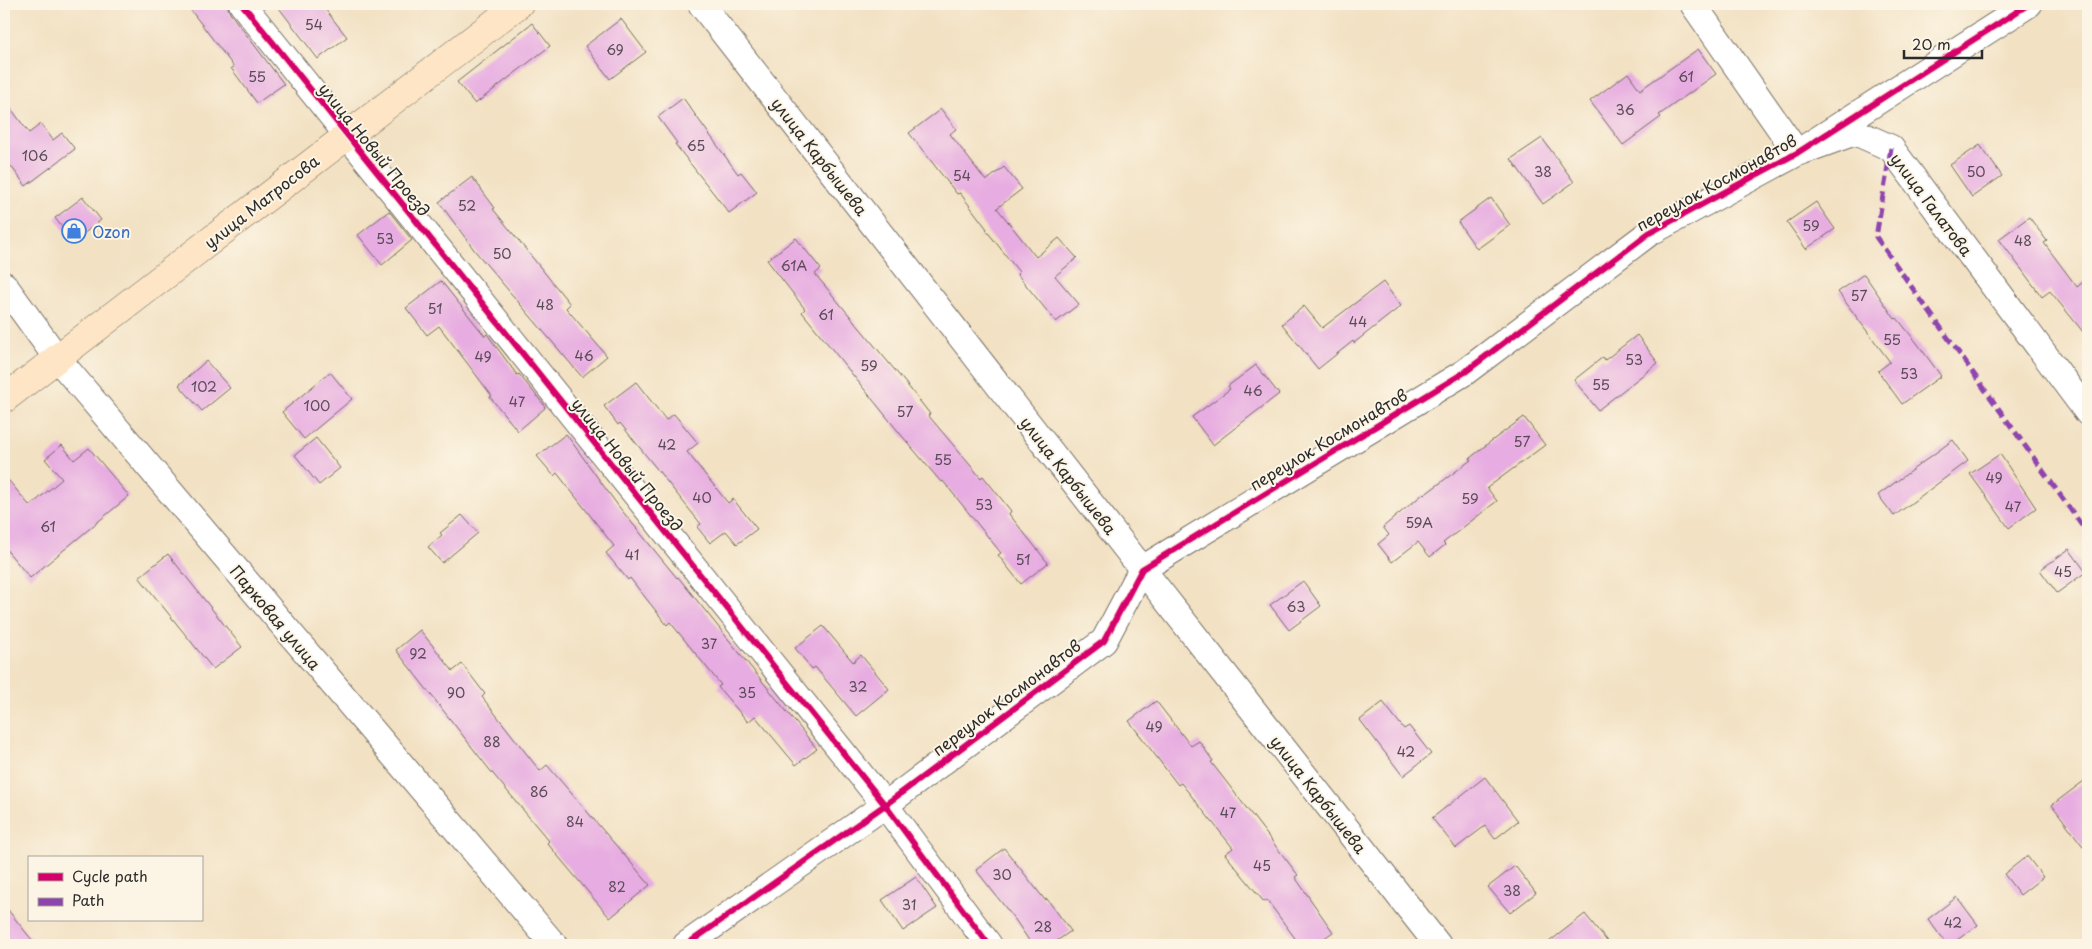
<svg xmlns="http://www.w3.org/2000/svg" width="2092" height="949" font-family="'Playpen Sans',sans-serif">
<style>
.building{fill:#e7ace1}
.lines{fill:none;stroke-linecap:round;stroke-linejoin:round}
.street-casing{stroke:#716b60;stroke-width:28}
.secondary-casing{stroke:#716b60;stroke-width:29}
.street{stroke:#fff;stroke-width:26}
.secondary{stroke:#fde5c5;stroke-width:28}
.quiet{stroke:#8e44ad;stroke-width:5;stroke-dasharray:10 5;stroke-linecap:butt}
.cycleway-casing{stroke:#fcf5e5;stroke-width:9}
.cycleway{stroke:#d6006c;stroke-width:6}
.labels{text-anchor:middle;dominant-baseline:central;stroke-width:4;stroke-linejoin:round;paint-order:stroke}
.number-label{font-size:14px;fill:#5a4b58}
.street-label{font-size:16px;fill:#2b2b2b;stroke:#fcf5e5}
.shop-label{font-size:16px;fill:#366cbe;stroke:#fcf5e5;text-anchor:start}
</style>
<rect width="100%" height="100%" fill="#fcf5e5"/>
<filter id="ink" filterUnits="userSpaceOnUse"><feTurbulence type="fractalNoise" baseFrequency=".02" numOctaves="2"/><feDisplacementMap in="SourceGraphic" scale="10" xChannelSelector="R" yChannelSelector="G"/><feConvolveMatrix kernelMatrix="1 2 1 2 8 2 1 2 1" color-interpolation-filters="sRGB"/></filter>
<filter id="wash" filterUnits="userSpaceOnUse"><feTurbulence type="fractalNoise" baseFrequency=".0096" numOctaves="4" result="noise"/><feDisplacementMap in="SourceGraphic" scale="20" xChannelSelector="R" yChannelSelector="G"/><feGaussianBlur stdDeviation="1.12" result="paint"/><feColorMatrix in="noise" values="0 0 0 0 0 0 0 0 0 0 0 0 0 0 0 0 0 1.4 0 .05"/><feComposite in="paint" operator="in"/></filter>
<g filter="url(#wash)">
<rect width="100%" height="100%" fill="#f2e1c3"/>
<g id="blocks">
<!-- building -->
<path class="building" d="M186,4h41l3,9 54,71 -27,19 -26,-35 3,-1z
M276,4h45l26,33 -29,22z
M621,19l25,33 -36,27 -25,-33z
M532,23l18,23 -75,58 -18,-22z
M1698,49l18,25 -57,41 2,2 -38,28 -33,-44 38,-28 12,17z
M683,98l55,76 3,-2 16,20 -28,21 -54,-69 2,-1 -19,-26z
M4,99l25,34 12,-9 12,16 9,-7 13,16 -49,37 -22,-29z
M941,109l15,20 -6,5 36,47 18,-14 18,22 -25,19 39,49 23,-19 18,20 -22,18 24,28 -23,18 -39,-48 2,-2 -33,-42 1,-1 -27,-36 -3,1 -48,-61z
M1542,138l32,44 -31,22 -32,-45z
M1980,145l22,31 -30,21 -22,-32z
M472,177l23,31 -2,1 77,95 -4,4 41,48 -25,21 -107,-126 -36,-49z
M83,197l18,23 -28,22 -18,-24z
M1491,198l19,27 -33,24 -19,-27z
M1816,202l19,27 -29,20 -19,-27z
M389,211l23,29 -30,25 -24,-30z
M2029,217l18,24 -3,2 33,44 11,-9v60l-38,-47 -8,6 -43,-58z
M796,238l25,31 -6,5 93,112 22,28 -2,1 53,63 2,-2 28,35 -2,3 39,49 -27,21 -23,-29 3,-2 -58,-72 -2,1 -39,-46 -100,-124 3,-3 -38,-49z
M1864,274l31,45 2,-1 20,25 24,33 -39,28 -24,-33 12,-9 -52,-70z
M441,281l44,55 2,-2 30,41 2,-1 25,31 1,3 -27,23 -28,-34 2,-1 -53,-70 -12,9 -21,-27z
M1383,282l18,24 -47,37 -1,-2 -35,28 -36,-45 22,-18 18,22z
M1637,335l21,28 -60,47 -24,-30 29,-23 2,3z
M206,361l24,27 -28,23 -23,-26z
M1256,365l23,29 -66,51 -21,-28 38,-28 -2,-3z
M330,372l22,27 -48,40 -22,-27z
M636,382l30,38 8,-6 24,29 -11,9 41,51 5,-4 24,30 -20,15 -11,-13 -16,12 -13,-16 4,-3 -81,-101 -2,2 -14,-19z
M1524,417l21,28 -58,43 10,13 -54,42 2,2 -15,12 -12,-15 -26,20 -14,-18 11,-9 -6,-8 40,-33 1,1 47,-35 -1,-2 20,-16z
M566,434l53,73 58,71 1,-1 139,172 -21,16 -41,-49 -7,6 -30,-35 3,-2 -51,-63 -3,3 -37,-47 -2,2 -22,-27 8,-7 -57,-73 -3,3 -17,-20z
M316,438l24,30 -21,17 -24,-30z
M1953,440l15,21 -74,55 -16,-21z
M62,445l12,15 15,-12 40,48 -99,82 -26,-31v-72l26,31 32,-27 -17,-20z
M2000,454l36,54 -27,20 -39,-54z
M462,515l16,18 -36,30 -14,-16 14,-12 -2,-2z
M2069,549l17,23 -29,21 -17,-23z
M168,554l74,93 -29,22 -74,-92z
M1303,581l18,25 -32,24 -19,-25z
M823,626l30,36 8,-7 28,34 -33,27 -41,-49 -3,2 -17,-21z
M420,630l33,41 9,-7 23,30 -3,3 58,74 7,-6 103,120 -40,33 -63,-75 2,-2 -60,-72 -93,-119z
M1156,701l35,45 8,-5 14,20 -2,1 87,113 -3,2 38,55 -19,13h-14l-33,-45 -3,2 -39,-48 8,-6 -52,-65 -3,2 -49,-64z
M1383,702l21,27 5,-3 22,28 -28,22 -43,-56z
M1485,777l33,44 -23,18 -10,-13 -29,22 -24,-30z
M2088,778v75l-36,-48z
M1004,848l41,52 2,-1 24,32 -20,14h-19l-16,-24 -40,-51z
M2027,856l16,21 -23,18 -16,-21z
M1515,866l21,27 -26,20 -22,-26z
M916,877l21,31 -34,23 -21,-31z
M1957,897l21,28 -28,20h-3l-19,-26z
M4,905l32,40h-32z
M1585,914l25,31h-65z"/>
</g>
</g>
<g filter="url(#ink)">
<use href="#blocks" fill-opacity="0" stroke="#716b60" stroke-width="1"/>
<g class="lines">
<!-- street casing -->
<g class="street-casing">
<path id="street" d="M242,4l643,801 104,140
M701,4l441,565 296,376
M1693,4l104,149 58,-21 36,16 197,265
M4,285l53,73 497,587
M686,945l199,-140 219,-164 38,-72 323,-197 184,-139 148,-80 232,-149"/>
</g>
<!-- secondary casing -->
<g class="secondary-casing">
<path id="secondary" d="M4,399l515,-395"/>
</g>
<!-- street -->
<use href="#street" class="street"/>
<!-- secondary -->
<use href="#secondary" class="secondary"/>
<!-- quiet -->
<path class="quiet" d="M1891,148l-15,89 212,297"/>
<!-- cycleway casing -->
<g class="cycleway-casing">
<path id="cycleway" d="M242,4l643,801 104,140
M686,945l199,-140 219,-164 38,-72 323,-197 184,-139 148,-80 232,-149"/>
</g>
<!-- cycleway -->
<use href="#cycleway" class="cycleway"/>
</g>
</g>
<!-- icons -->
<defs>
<g id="shop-ring" transform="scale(1.25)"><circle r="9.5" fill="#fcf5e5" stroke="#3f7fe0" stroke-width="1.5"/><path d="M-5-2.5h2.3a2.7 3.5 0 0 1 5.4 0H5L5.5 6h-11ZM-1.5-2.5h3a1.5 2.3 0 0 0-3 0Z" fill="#3f7fe0"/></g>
</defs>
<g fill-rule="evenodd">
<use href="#shop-ring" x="74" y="231"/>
</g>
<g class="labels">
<!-- number labels -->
<g class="number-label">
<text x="314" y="24">54</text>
<text x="615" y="49">69</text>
<text x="257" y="76">55</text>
<text x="1686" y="76">61</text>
<text x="1625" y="109">36</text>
<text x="696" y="145">65</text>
<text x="35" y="155">106</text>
<text x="1543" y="171">38</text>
<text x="1976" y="171">50</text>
<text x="962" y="175">54</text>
<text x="467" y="205">52</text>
<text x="1811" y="225">59</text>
<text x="385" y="238">53</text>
<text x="2023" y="240">48</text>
<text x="502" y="253">50</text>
<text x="794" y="265">61А</text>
<text x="1859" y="295">57</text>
<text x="545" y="304">48</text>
<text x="435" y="308">51</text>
<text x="826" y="314">61</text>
<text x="1358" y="321">44</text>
<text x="1892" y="339">55</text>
<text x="584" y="355">46</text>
<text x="483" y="356">49</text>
<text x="1634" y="359">53</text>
<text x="869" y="365">59</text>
<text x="1909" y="373">53</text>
<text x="1601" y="384">55</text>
<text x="204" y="386">102</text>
<text x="1253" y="390">46</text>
<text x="517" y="401">47</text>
<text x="317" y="405">100</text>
<text x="905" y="411">57</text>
<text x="1522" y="441">57</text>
<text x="667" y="444">42</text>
<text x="943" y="459">55</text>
<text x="1994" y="477">49</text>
<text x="702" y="497">40</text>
<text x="1470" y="498">59</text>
<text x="984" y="504">53</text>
<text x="2013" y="506">47</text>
<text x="1419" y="522">59А</text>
<text x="48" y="526">61</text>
<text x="632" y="554">41</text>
<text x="1023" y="559">51</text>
<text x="2063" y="571">45</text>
<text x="1296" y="606">63</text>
<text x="709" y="643">37</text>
<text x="418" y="653">92</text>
<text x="858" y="686">32</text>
<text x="456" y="692">90</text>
<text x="747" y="692">35</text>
<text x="1154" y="726">49</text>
<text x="492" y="741">88</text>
<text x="1406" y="751">42</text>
<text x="539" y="791">86</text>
<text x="1228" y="812">47</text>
<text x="575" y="821">84</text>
<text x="1262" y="865">45</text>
<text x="1002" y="874">30</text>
<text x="617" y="886">82</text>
<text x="1512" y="890">38</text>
<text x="909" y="904">31</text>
<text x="1953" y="922">42</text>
<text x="1043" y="926">28</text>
</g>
<!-- street labels -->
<g class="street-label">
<text transform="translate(375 149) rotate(51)">улица Новый Проезд</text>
<text transform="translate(820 156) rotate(52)">улица Карбышева</text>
<text transform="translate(1716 182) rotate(-29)">переулок Космонавтов</text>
<text transform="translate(261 201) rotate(-38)">улица Матросова</text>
<text transform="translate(1932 204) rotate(53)">улица Галатова</text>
<text transform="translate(1328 439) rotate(-31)">переулок Космонавтов</text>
<text transform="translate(628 464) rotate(51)">улица Новый Проезд</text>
<text transform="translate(1069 475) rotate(52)">улица Карбышева</text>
<text transform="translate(276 617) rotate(50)">Парковая улица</text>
<text transform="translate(1006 697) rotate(-37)">переулок Космонавтов</text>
<text transform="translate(1319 794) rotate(52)">улица Карбышева</text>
</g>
<!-- shop labels -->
<g class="shop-label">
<text x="92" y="231">Ozon</text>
</g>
</g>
<!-- margin -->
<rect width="2092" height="949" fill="none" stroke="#fcf5e5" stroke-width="20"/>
<!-- legend -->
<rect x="28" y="856" width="175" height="65" fill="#fcf5e5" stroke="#a8a49b"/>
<rect x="38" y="873" width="25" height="8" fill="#d6006c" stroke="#a8a49b"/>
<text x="72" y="882" font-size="15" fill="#2b2b2b">Cycle path</text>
<rect x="38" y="898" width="25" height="8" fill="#8e44ad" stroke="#a8a49b"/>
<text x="72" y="906" font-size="15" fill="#2b2b2b">Path</text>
<!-- scale -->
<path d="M1904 50v8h78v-8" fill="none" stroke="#2b2b2b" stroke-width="2.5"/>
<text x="1912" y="50" font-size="15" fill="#2b2b2b" stroke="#fcf5e5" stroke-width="4" paint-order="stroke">20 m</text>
</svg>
